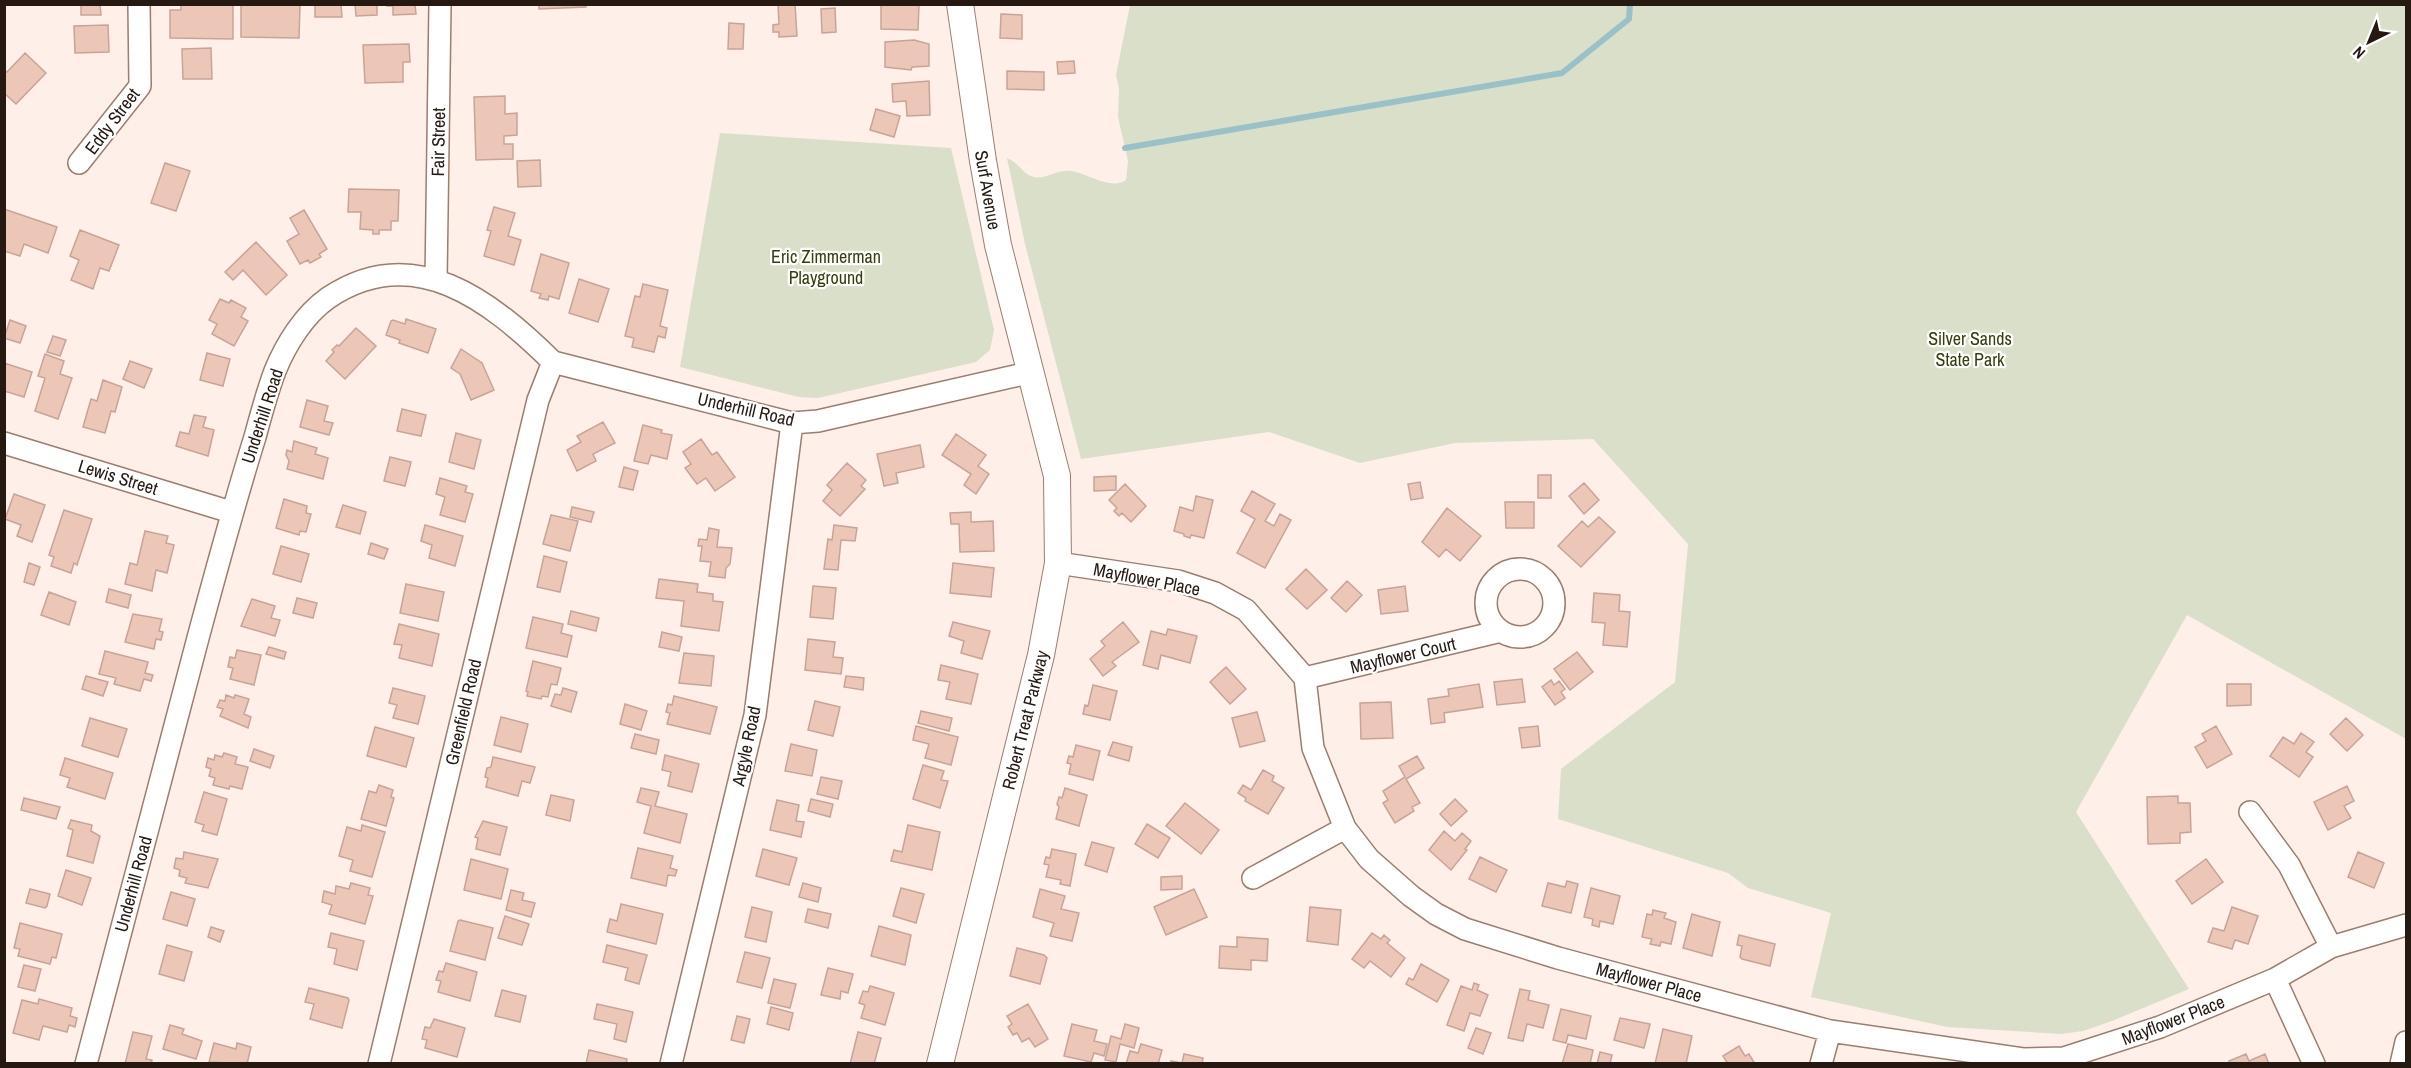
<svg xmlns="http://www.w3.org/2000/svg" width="2411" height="1068" font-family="'Archivo Narrow',sans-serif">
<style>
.green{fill:#dadfca}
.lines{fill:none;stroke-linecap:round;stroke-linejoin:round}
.stream{stroke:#9bc1c8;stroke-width:6}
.building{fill:#ecc7b8;stroke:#c8a497;stroke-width:1.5}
.minor-casing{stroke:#9d7d6c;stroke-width:24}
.tertiary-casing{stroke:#9d7d6c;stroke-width:28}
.minor{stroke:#fff;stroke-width:21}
.tertiary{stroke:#fff;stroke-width:26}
.labels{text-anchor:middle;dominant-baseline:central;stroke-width:4.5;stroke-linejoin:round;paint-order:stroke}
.street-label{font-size:18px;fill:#251912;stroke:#fff}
.park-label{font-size:18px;fill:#373e0a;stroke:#fff}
</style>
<rect width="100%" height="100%" fill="#feefe8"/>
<!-- green -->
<path class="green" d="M1130,5h1276v734l-219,-124 -111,197 113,177 -77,32 -29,10 -22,3 -114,-7 -136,-30 20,-84 -83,-25 -20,-15 -170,-54 3,-50 114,-87 13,-138 -95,-105 -138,4 -95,20 -91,-31 -188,27 -56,-215 -18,-86c11,4 17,17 27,19 12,3 22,-8 37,-6 16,2 40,20 55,9l2,-19 -10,-44 1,-29 -3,-13z
M720,133l231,15 43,182 -4,20 -14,12 -158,36 -19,-1 -119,-30z"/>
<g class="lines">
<!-- stream -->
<path class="stream" d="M1125,148l437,-75 67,-54 1,-15"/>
</g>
<!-- building -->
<path class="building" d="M81,4h19l1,11h-20z
M181,4h52v35l-63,-1v-28h11z
M315,4h26l1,13h-27z
M355,4h22v11l-21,1z
M387,4h28l1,10 -23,1v-9h-6z
M539,4h47v3l-47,2z
M778,4h17l2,32 -18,1v-5h-6v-7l6,-1z
M881,4h38l-1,26 -37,-1z
M241,5h59l-1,33 -58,-1z
M835,8l1,24 -14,1 -1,-24z
M1001,14l21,1v24l-22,-1z
M729,23l15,1 -1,25h-15z
M108,25l1,27 -34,1 -1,-27z
M914,40l15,4v22l-17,1 -1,3 -26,-3v-25z
M409,44l1,18h-7v20l-38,1 -2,-38z
M211,48l1,31h-29l-1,-30z
M25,53l21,20 -30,31 -12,-11v-23l3,2z
M1074,61l1,12 -17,1 -1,-12z
M1007,71l37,1v18l-37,-1z
M929,81l1,34 -23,1 -1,-15 -13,1 -1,-18z
M505,96v18l12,-1v22l-13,1v8h9v15l-37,1 -2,-63z
M876,109l24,7 -6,21 -24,-7z
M540,160l1,26 -23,1 -1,-26z
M165,163l25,8 -14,40 -25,-8z
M349,189l50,1 -1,31h-7v9h-12v4h-6v-4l-13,-1 1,-17h-13z
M494,207l21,6 -7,23 13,4 -7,25 -30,-9 7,-25 -4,-1z
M4,209l53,18 -9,26 -24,-9 -4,12 -16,-5z
M304,210l23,39 -8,5 2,3 -11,6 -2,-3 -8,4 -13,-23 12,-7 -9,-16z
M80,230l39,15 -10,26 -9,-3 -7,21 -22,-9 8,-20 -9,-4z
M256,242l31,33 -21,20 -23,-25 -10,10 -8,-8z
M541,254l28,9 -10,36 -10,-3 -1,4 -9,-2 2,-4 -10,-3z
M579,279l30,10 -11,33 -29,-9z
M643,284l25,6 -8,36 7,2 -2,10 -7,-2 -4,16 -22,-5 2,-9 -9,-2 10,-40 5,1z
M220,299l9,4 2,-3 15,8 -5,9 7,4 -14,25 -22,-12 5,-10 -8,-4z
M406,319l30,10 -8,24 -29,-10 1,-3 -14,-5 5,-14 2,-1 12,4z
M10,320l16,6 -6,17 -16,-5z
M356,328l20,18 -31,33 -19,-18 8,-9 -2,-2 5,-5 2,1z
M53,336l13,4 -6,16 -13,-4z
M461,349l21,14 12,27 -23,10 -11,-26 -9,-6z
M207,353l23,6 -7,27 -23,-6z
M45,354l19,7 -4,13 12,4 -14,41 -23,-8 10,-33 -7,-2z
M130,361l22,8 -8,19 -21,-9z
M4,363l28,9 -8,25 -20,-6z
M103,380l19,7 -7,25 -4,-1 -6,22 -22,-6 8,-28 6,2z
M307,400l21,6 -4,15 9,2 -4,12 -29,-8z
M402,409l24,6 -5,21 -24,-5z
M194,415l12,2 -3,10 11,3 -6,26 -32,-10 4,-14 9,2z
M603,422l12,21 -22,11 3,7 -19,10 -10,-21 14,-8 -4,-6z
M643,425l19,5 -1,3 11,2 -5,24 -16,-4 -3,9 -14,-3z
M456,433l25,7 -7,29 -25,-7z
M956,434l30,21 -8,11 11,8 -13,20 -12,-9 7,-11 -29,-19z
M701,439l11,16 5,-3 18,25 -20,14 -9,-13 -9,6 -12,-16 6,-4 -8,-12z
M294,441l23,7 -2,6 13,4 -5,21 -36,-10 2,-8 -3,-6 1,-5 5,2z
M920,445l4,22 -28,6 2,10 -14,3 -7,-32z
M390,457l21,5 -6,24 -21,-5z
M847,463l19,17 -5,6 4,3 -25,27 -17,-15 9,-11 -5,-5z
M624,467l14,4 -5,19 -14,-3z
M1538,475h13v23h-13z
M1116,476v14l-22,1v-14z
M440,478l27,8 -2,6 8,2 -8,28 -25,-7 5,-18 -9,-3z
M1420,482l3,16 -12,2 -3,-16z
M1584,483l15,17 -15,14 -15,-18z
M1125,484l21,22 -15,16 -9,-9 -3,3 -5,-5 3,-3 -8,-8z
M1252,491l23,13 -10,17 9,5 6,-12 11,6 -26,48 -28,-15 18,-34 -14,-8z
M14,494l31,11 -13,37 -15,-6 4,-11 -16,-6z
M1196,496l17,4 -9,38 -13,-3 -1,3 -6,-2v-2l-10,-3 6,-24 13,4z
M284,499l23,7 -1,7 5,1 -5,18 -6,-1 -1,4 -23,-7z
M1505,502h29v26h-28z
M343,505l23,7 -6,22 -24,-7z
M572,507l22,5 -3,10 -21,-5z
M1447,508l34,28 -21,25 -14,-12 -7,8 -17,-15z
M64,510l28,9 -15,46 -3,-2 -3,10 -20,-7 3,-9 -5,-2z
M971,512v10l22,-1 1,30 -34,1 -1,-28h-8l-1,-11z
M551,515l27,6 -8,30 -27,-7z
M1599,517l16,15 -34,35 -23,-21 24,-25 6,6z
M425,525l38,11 -8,30 -26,-8 3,-13 -11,-4z
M834,525l23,3 -2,13 -14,-1 -3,30 -14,-1 4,-30 4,1z
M709,528l10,2 -2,17 15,1 -2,16 -4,4 -1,10 -16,-2 2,-14 -11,-1 2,-15h-4l1,-7 8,1z
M145,531l23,5 -2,7 8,2 -7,28 -11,-3 -4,21 -27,-7 5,-21 7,2z
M371,543l17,6 -4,10 -16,-5z
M281,546l28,8 -8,28 -28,-8z
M544,556l23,6 -7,30 -23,-5z
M29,563l11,4 -6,18 -10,-3z
M953,563l41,5 -3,29 -41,-4z
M1306,569l21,21 -20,19 -21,-20z
M659,579l39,5 -1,8 16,2v7l10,1 -4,29 -38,-5 3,-25 -28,-3z
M1347,581l15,14 -16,17 -15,-14z
M406,584l38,8 -6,29 -38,-8z
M813,586l23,2 -3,31 -23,-2z
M1405,586l3,25 -27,3 -3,-24z
M109,589l22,6 -3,13 -22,-6z
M49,592l27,10 -7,23 -28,-10z
M1594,593l26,2 -1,16 11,1 -3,35 -24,-2 2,-22 -13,-1z
M297,598l20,5 -4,15 -20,-5z
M252,599l23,7 -4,12 9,2 -5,16 -34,-10z
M571,611l28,7 -3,13 -28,-7z
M133,614l29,5 -3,12 4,1 -2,8 -5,-1 -2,10 -29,-7z
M533,617l30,7 -2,9 11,3 -5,21 -41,-9z
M953,622l37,9 -8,28 -21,-6 3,-12 -15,-5z
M1123,622l16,20 -27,20 4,4 -13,10 -13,-17 15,-13 -4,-5z
M399,624l40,10 -7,32 -33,-8 3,-13 -8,-1z
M1168,629l29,7 -7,27 -29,-8 -3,14 -15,-4 8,-34 15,4z
M662,632l20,5 -3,14 -20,-4z
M808,639l27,3 -2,15 10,1 -2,16 -36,-4z
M269,647l17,5 -2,7 -18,-5z
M237,650l24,5 -7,30 -24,-6 3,-11 -5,-1 2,-10 5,1z
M105,651l43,11 -3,11 8,2 -2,6 -7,-2 -4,12 -26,-7 2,-6 -17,-4z
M1577,652l16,20 -23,18 -16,-21z
M684,653l30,3 -3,30 -32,-3z
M533,661l28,7 -4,17 -6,-1 -3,13 -6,-1 -1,3 -14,-3 1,-4 -2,-1z
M941,665l37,9 -7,30 -25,-5 4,-17 -12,-2z
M1226,667l20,22 -16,15 -20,-22z
M86,676l22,6 -5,14 -21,-7z
M846,676l18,2 -1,12 -19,-3z
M1522,679l3,23 -28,3 -3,-23z
M1551,680l3,5 5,-4 6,8 -4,3 4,6 -10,7 -13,-18z
M1479,684l4,23 -39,6 1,9 -14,2 -3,-25 21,-3 -1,-7z
M2227,684h24v21l-24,1z
M1093,685l24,6 -7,29 -27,-6 2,-9 3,1z
M393,688l32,8 -7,28 -25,-6 4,-13 -8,-2z
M563,688l14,4 -6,20 -20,-6 4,-12 6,1z
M226,695l8,3 1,-3 14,4 -5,15 7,3 -3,11 -28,-12 3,-7 -6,-2 3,-7 5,1z
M674,696l43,11 -7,27 -43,-10 3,-11 -4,-1 2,-8 4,1z
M815,701l25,6 -7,29 -25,-6z
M1391,702l2,36 -32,1 -1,-36z
M625,704l22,7 -6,19 -21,-6z
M921,711l31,7 -3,13 -31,-8z
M1257,712l8,29 -25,6 -8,-29z
M501,717l27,7 -7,28 -27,-7z
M90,718l37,11 -9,28 -36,-11z
M2346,718l17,17 -16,16 -17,-17z
M916,726l42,11 -7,28 -26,-7 4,-14 -16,-4z
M1538,726l2,20 -18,2 -3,-20z
M2216,726l16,28 -25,14 -12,-21 11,-6 -4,-7z
M375,727l39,11 -8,29 -39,-11z
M2301,733l13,9 -8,10 7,5 -14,20 -29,-21 13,-19 11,7z
M635,734l24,6 -3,14 -25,-6z
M1113,742l19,5 -3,14 -21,-6z
M791,744l26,6 -5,26 -27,-5z
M1076,745l24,6 -7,29 -24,-6 2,-10 -4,-1 2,-7 4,1z
M254,749l20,7 -4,12 -20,-7z
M224,753l13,4 -2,7 13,3 -6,22 -12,-3 -1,3 -16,-4 2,-7 -6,-2 2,-7 -5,-2 2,-9 6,2 1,-5 7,2z
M665,755l34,9 -7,28 -24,-6 3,-14 -9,-2z
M1417,756l7,12 -18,11 14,24 -8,4 2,4 -19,12 -12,-20 5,-3 -5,-9 22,-14 -6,-11z
M493,757l42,10 -5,16 -8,-2 -4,15 -32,-9 2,-9 -3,-1 2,-9 4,-1z
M65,758l48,15 -8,26 -38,-12 3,-9 -10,-3z
M923,765l21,6 -3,9 7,1 -8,27 -27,-9z
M1263,770l11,6 -2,5 12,7 -16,26 -23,-13 1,-3 -8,-5 5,-8 8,5z
M821,777l21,4 -4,18 -21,-5z
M379,785l14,5 -2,7 3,1 -8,28 -25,-7 8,-28 7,2z
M2347,786l7,15 -10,5 7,12 -23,12 -14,-28z
M641,788l18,4 -4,14 32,8 -7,29 -36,-10 7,-27 -14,-4z
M1065,788l22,7 -8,31 -23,-7 3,-12 -2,-3 2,-7 3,1z
M204,792l23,7 -10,36 -15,-4 2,-6 -9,-3z
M551,795l23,5 -4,21 -24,-6z
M2178,796v7h12l1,29 -11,1v10l-32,1 -1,-47z
M24,798l36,9 -4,12 -35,-9z
M811,799l22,5 -3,13 -22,-6z
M1455,799l12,12 -16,15 -11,-12z
M777,800l22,5 -3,16 8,1 -3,15 -31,-7z
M1185,803l34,27 -18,24 -35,-28z
M71,820l21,5 -1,6 9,5 -7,27 -26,-7 6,-26 -5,-2z
M483,821l24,6 -7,28 -24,-6 2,-11 -3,-1z
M1147,824l23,14 -12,20 -23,-14z
M362,825l23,7 -13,45 -22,-6 3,-11 -14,-4 8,-29 14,4z
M908,825l32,7 -8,38 -41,-9 3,-11 8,2z
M1444,831l11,10 7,-8 9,8 -6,8 2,1 -16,20 -22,-20z
M1092,842l22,6 -7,24 -22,-7z
M638,848l35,8 -3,12 7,2 -2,6 -7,-1 -2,11 -35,-8z
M763,849l34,9 -8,27 -33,-9z
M1052,849l24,5 -6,32 -10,-2 1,-4 -15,-3 3,-12 -5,-1 2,-7 4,1z
M184,852l34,7 -10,29 -23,-5 2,-5 -8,-2 1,-6 -6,-2 2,-10 7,1z
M2358,852l26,11 -10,25 -26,-11z
M1480,857l27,13 -11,22 -27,-13z
M471,859l37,10 -7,30 -37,-9z
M2206,859l17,23 -31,22 -16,-23z
M66,870l25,8 -9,27 -24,-9z
M1182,876v13l-21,1v-13z
M1567,881l11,3 -7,29 -29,-7 6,-23 17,4z
M351,883l19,5 -2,7 5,1 -8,28 -36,-10 3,-9 -10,-3 2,-11 11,3 1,-8 13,3z
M803,883l18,5 -3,14 -19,-5z
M901,888l23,6 -8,29 -23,-7z
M1591,888l29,8 -7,28 -13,-3 -1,6 -7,-2 1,-6 -9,-2z
M30,889l20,5 -3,12 -2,2 -19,-5z
M1040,889l25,7 -4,13 18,4 -7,28 -22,-5 4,-13 -21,-6z
M1194,889l13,28 -41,18 -12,-28z
M511,890l13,3 -2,7 13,3 -4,14 -25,-7z
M171,892l24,7 -8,27 -24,-7z
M621,904l42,10 -7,30 -49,-12 3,-13 7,2z
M752,907l20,5 -6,30 -21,-5z
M1310,907l31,3 -3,35 -31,-4z
M2232,907l26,9 -10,28 -13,-4 -3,9 -24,-7 5,-14 11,3z
M808,909l23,5 -3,14 -23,-6z
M1653,910l13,3 -2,5 12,4 -5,22 -10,-2 -1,4 -10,-2 2,-5 -10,-2 5,-23 5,1z
M1692,914l28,8 -8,34 -29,-8z
M505,916l24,8 -7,21 -24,-7z
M460,920l33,8 -8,32 -35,-9 8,-30z
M20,923l42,11 -6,24 -4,-1 -2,7 -32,-8 2,-7 -6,-1z
M879,926l32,9 -6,30 -34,-9z
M211,927l13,4 -4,11 -12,-5z
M331,933l33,8 -7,29 -23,-6 3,-15 -9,-2z
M1372,933l9,6 3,-4 6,5 -3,3 18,15 -14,19 -21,-16 -6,7 -12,-9z
M1739,935l36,9 -5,22 -28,-7 -2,-2 2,-11 -5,-1z
M1237,937l31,2 -1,22 -16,-1v10l-32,-2 1,-22 17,1z
M167,945l25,7 -8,29 -25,-7z
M607,945l40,10 -8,29 -14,-4 3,-12 -25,-6z
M1017,948l27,7 3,3 -7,26 -30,-8z
M745,952l25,6 -8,30 -25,-6z
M446,963l31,9 -7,29 -32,-9 3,-11 -5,-1 3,-9 4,1z
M1421,964l28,16 -12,22 -31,-18 3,-6 4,2z
M24,965l17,4 -6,22 -17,-4z
M828,968l25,6 -5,19 -7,-2 -1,8 -19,-4z
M774,979l22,5 -6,24 -22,-5z
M1474,983l5,2 -2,5 11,5 -8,21 -10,-3 -6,18 -17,-6 14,-39 11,4z
M870,986l24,7 -9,32 -24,-7 4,-13 -6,-2 4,-12 5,1z
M309,988l39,10 1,2 -7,28 -32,-9 4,-15 -9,-2z
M1520,989l10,2 -2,9 21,5 -6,23 -16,-4 -4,17 -15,-3z
M502,990l24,6 -6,26 -25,-6z
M39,999l33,9 -2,8 7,2 -2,9 -6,-2 -2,7 -24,-6 -4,14 -26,-7 9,-33 16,4z
M597,1004l36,8 -7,30 -12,-3 3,-15 -23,-5z
M1028,1004l20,35 -13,8 -6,-9 -7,4 -5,-9 -4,2 -5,-8 4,-3 -5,-8z
M771,1007l22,6 -4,17 -22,-6z
M1561,1009l30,7 -5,23 -18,-4 -2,8 -13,-3z
M737,1016l13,3 -6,24 -13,-3z
M1620,1018l30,6 -6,24 -30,-8z
M434,1019l31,9 -8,29 -32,-9 2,-8 -5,-1 3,-12 5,1z
M1072,1024l25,6 -3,11 13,3 -3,12 -10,-3 -3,9 -27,-6z
M1125,1024l14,4 -5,20 -14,-4 -4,18 -11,-2 6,-24 10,3z
M170,1025l14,4 -2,5 20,7 -6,18 -33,-10z
M1476,1028l15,5 -8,21 -15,-6z
M1663,1029l29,7 -6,28h-31z
M133,1032l19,4 -6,23 6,1 -1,4h-26z
M858,1032l23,6 -7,26h-24z
M214,1043l22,6 1,-6 14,4 -4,17 -38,-2z
M1141,1044l21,6 -4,14h-32l4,-13 8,2z
M1568,1044l25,6 -3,14h-28z
M1739,1046l6,10 4,-2 6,10h-27l-5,-8z
M589,1050l38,9 -1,5h-40z
M1600,1052l12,3 -2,9h-13z
M1184,1054l19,4 -1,6h-31v-3l11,2z
M2246,1054l3,7 16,-7 4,10h-39l-1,-3z"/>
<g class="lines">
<!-- minor casing -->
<g class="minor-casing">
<path id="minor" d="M79,163l61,-77 -1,-82
M436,280l4,-276
M4,443l227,69
M1058,563l120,18 37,12 31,17 59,68 8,70 32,80 24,31 42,37 25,18 29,15 93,29 272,73 193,28 41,-1 96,-31 115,-48 56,-32 75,-22
M1486 603a34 34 0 1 1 68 0a34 34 0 1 1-68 0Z
M1305,678l196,-47
M2250,812l39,53 42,82
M1253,878l92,-50
M2275,979l39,85
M86,1064c37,-142 75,-284 112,-426 18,-67 36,-134 57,-201 6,-22 12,-45 20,-66 11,-27 29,-56 53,-73 86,-58 163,3 225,64l239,61 26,-2 214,-49
M379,1064l159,-664 15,-38
M671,1064l84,-349 37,-292
M1821,1064l9,-33
M2401,1064l5,-22"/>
</g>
<!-- tertiary casing -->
<g class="tertiary-casing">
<path id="tertiary" d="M940,1064l101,-409 17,-92 -1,-87 -59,-231 -15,-84 -23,-157"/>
</g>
<!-- minor -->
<use href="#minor" class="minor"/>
<!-- tertiary -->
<use href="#tertiary" class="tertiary"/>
</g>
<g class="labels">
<!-- street labels -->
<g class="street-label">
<text transform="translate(112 121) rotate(-53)">Eddy Street</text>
<text transform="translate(438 142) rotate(-89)">Fair Street</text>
<text transform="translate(988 190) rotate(80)">Surf Avenue</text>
<text transform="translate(746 409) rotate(13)">Underhill Road</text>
<text transform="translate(262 416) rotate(-72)">Underhill Road</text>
<text transform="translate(118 477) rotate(17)">Lewis Street</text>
<text transform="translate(1147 579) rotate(11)">Mayflower Place</text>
<text transform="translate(1403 655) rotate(-13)">Mayflower Court</text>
<text transform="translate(463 712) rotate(-77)">Greenfield Road</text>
<text transform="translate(1025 720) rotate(-76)">Robert Treat Parkway</text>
<text transform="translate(746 746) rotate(-78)">Argyle Road</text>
<text transform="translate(133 884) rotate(-75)">Underhill Road</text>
<text transform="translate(1649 982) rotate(15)">Mayflower Place</text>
<text transform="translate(2173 1020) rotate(-21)">Mayflower Place</text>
</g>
<!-- park labels -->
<g class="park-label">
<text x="826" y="256">Eric Zimmerman<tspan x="826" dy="21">Playground</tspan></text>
<text x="1970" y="338">Silver Sands<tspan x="1970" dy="21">State Park</tspan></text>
</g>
</g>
<!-- border -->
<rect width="2411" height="1068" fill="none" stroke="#251912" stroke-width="12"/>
<!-- north arrow -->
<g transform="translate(2369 42) rotate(223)" stroke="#ffffff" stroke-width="4.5" paint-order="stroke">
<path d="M0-4.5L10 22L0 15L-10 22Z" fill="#251912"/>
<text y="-9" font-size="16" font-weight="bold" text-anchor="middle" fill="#251912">N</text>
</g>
</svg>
